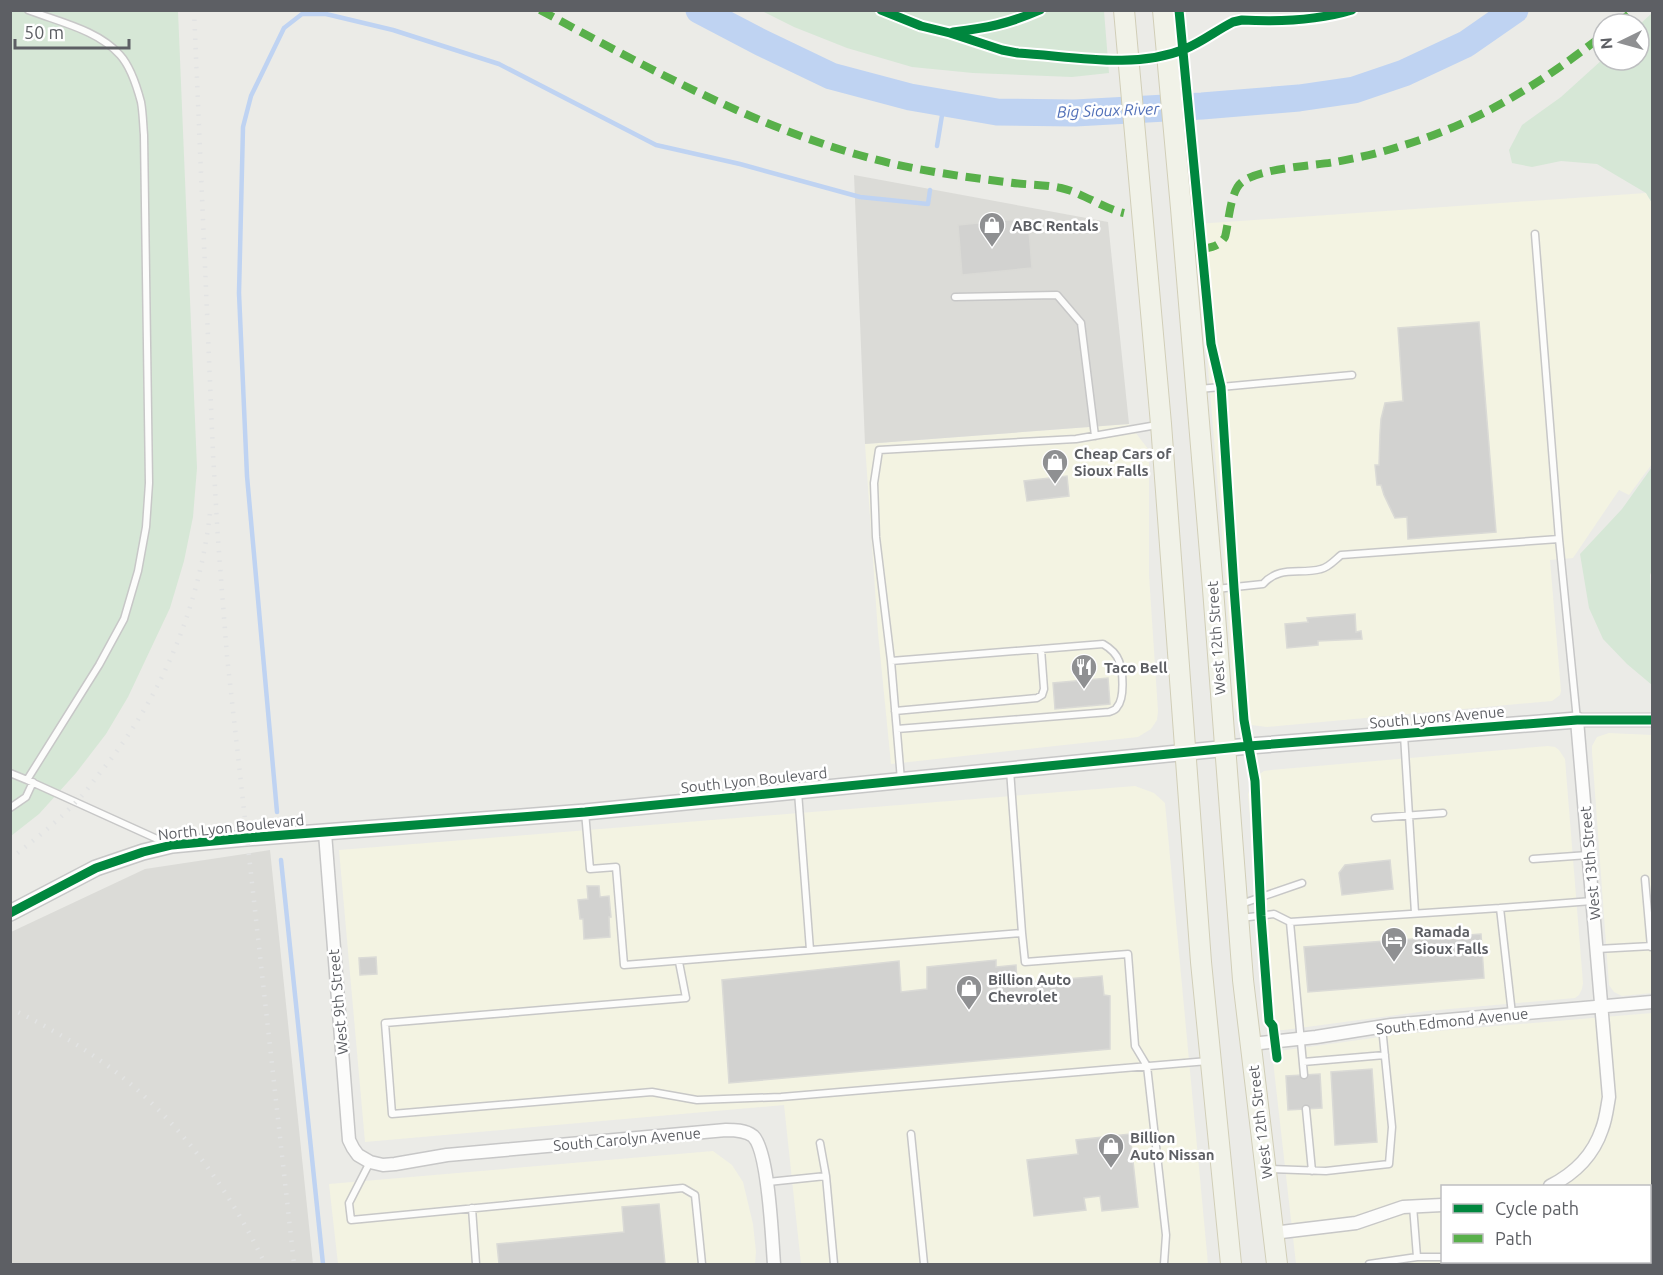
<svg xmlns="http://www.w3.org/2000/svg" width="1663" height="1275" font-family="Ubuntu,sans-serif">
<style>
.commercial{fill:#f3f3e2;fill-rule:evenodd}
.industrial{fill:#dbdbd7}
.green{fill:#d6e7d6}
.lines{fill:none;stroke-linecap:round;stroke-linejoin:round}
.stream{stroke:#bfd3f2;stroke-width:4.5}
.river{stroke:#bfd3f2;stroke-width:27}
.building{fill:#d2d2d0;stroke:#dadad6;stroke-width:1.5}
.service-casing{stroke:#c7c7c7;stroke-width:9}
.minor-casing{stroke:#c7c7c7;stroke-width:15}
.tertiary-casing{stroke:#c7c7c7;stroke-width:18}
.primary-casing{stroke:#d1ceb7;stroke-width:22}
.service{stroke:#fcfcfb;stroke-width:6}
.minor{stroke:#fcfcfb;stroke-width:12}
.tertiary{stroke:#fcfcfb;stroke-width:15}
.primary{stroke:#f1f2e8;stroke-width:20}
.rail{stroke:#e2e3e3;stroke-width:4.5;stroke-dasharray:1.5 8;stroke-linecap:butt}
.quiet{stroke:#58b04a;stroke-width:8;stroke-dasharray:15 8;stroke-linecap:butt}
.cycleway-casing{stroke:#fff;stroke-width:13}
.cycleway{stroke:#00873e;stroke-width:9}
.labels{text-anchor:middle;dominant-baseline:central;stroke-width:5;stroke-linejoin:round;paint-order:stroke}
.poi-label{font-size:15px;font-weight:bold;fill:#5d5f64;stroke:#fff;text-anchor:start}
.street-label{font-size:15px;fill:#5d5f64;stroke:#fff}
.water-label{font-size:16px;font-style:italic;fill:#5170b8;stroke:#fff}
</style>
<rect width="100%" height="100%" fill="#ebebe7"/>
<!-- commercial -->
<path class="commercial" d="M1646,193l6,10v261l-23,31 -10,-5 -46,68 -23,2 11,131 -1,4 -8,6 -285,26 -16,-2 -10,-6 -7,-12 -10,-147 -28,-336z
M1129,424l19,25 1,16v110l9,136 -1,9 -6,9 -13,8 -247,27 -13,-131 -13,-189z
M1609,733l43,2v258l-30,3 -8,-4 -5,-7 -17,-233v-6l5,-9z
M1548,746l7,1 4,3 6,9 18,224 -1,6 -3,6 -4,3 -148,13 -143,19h-6l-6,-3 -4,-4 -2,-6 -18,-223 2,-7 8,-12 6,-4 7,-1z
M1135,786l19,7 11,10 43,461h-407l-17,-159 -419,37 -26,-292z
M1652,1013v251h-356l-24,-212 130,-18zM1442,1186h208v76h-208z
M713,1151l19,14 11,17 10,42 3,28 -1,12h-417l-9,-80z"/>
<!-- industrial -->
<path class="industrial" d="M854,175l254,47 21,202 -264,20z
M270,850l43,414h-302v-332l134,-63z"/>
<!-- green -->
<path class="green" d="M11,11h167l19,457 -4,49 -9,44 -14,47 -42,89 -22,37 -30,39 -37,41 -28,22z
M762,11h342l5,62 -37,4 -99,-4 -61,-6 -65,-19 -53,-21z
M1652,13v190l-6,-10 -49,-29 -36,-3 -29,6 -20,-4 -3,-13 13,-25 39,-28 42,-38v1h36v-35z
M1652,467v103l-2,5 1,25 1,4v81l-25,-21 -24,-25 -14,-31 -9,-54 42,-45z"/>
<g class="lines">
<!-- stream -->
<path class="stream" d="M937,146l7,-43
M277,812l-30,-336 -8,-183 4,-166 8,-31 33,-68 18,-14h24l67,16 106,34 157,81 84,19 120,33 68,7 2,-14
M281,860l42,404"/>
<!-- river -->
<path class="river" d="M699,10l61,32 71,34 79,21 87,15 78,1 127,-7 97,-8 55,-8 50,-17 62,-29 49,-34"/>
</g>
<!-- building -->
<path class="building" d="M1028,218l4,50 -70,7 -4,-50z
M1479,322l17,210 -88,7 -1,-22 -12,1 -11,-23 -3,-10h-4l-2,-20h4l1,-31 1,-15 4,-16 18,-2 -5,-73z
M1067,476l2,20 -42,5 -3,-20z
M1355,614l1,18 5,-1 1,8 -44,2v4l-31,3 -2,-24 23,-2 -1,-4z
M1108,678l2,26 -55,5 -2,-26z
M1390,860l3,29 -51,6 -3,-22 6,-8z
M587,886h12l1,11 9,-1 2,21h-2l1,20 -26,2 -1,-20h-3l-2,-19 10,-1z
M1481,934l3,44 -176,14 -4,-45z
M376,957l1,17 -17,1 -1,-17z
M996,960v7l20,-2 1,18 85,-7 2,19 6,1v53l-381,34 -7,-103 177,-19 2,31 26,-3v-22z
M1372,1069l5,73 -42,3 -4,-73z
M1320,1074l2,34 -34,2 -2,-34z
M1130,1134l8,73 -36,4 -2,-15 -16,2 2,12 -52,6 -7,-56 51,-6 -2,-14z
M659,1204l6,60h-166l-2,-20 127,-12 -2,-25z"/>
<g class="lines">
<!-- service casing -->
<g class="service-casing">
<path id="service" d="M28,10c31,12 70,20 92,45 11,12 17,32 21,47 2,11 2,22 3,33l5,348 -3,44 -8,44 -14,48 -25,46 -72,115 139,63
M1535,234l24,305 18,181
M955,297l102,-2 24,28 14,113
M1199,389l153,-14
M1216,589l47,-5c17,-19 36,-9 58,-15 7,-1 14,-9 20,-14l218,-16
M891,661l-15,-124 -2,-54 5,-33 197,-11 81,-14
M895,711l142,-13 5,-3 2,-6 -3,-40
M897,729l212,-17c3,-1 7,-2 8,-5 8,-9 6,-36 2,-46 -3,-8 -9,-13 -16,-17l-212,17 10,119
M1404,735l11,178
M1010,770l12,163
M10,773l17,7
M798,792l12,158
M10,808l16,-11 7,-15
M585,812l5,57 26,-2 8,98 398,-32 3,29 103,-8 7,92 12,20 19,169 -2,29
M1375,818l68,-5
M1533,859l55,-4
M1645,879l6,68
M1241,904l61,-21
M1500,908l92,-7
M1241,918l33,-4 16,8 210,-14 12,106
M1290,922l14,153
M1597,949l55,-3
M679,962l7,36 -301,25 7,91 260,-22 45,8 84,-3 427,-36
M1303,1062l82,-7
M1306,1109l6,62
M911,1134l13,130
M370,1162l-21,41 2,17 332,-32 12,7 7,69
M1269,1169l57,2 63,-7 3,-37 -10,-100
M826,1176l8,88
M768,1182l58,-6 -6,-33
M472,1208l4,56
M1417,1257h25
M1453,1262l2,2
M1369,1264l48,-7 -4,-51"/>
</g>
<!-- minor casing -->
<g class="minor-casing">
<path id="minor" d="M325,833l24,307 4,8 5,7 12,7 13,3 12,-1 52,-9 279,-25c8,0 19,0 27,6 16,15 19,104 21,128
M1251,1044l65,-7 75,-12 261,-23
M1550,1186c24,-12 43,-30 52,-57 4,-10 5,-21 7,-32l-32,-377h75
M1273,1233l83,-10 47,-16 39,-2
M1503,1262v2"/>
</g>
<!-- tertiary casing -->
<g class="tertiary-casing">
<path id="tertiary" d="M10,913l86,-45 47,-16 29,-7 74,-7 339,-26 664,-66 328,-26"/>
</g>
<!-- primary casing -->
<g class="primary-casing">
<path id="primary" d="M1124,10l37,414 40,538 30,302
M1163,10l18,198 32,381 30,391 34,284"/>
</g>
<!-- service -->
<use href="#service" class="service"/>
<!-- minor -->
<use href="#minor" class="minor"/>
<!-- tertiary -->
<use href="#tertiary" class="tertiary"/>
<!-- primary -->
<use href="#primary" class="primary"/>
<!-- rail -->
<path class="rail" d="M194,10l19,443 5,87 9,116 67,608
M10,859c23,-18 46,-36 66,-57 9,-9 16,-19 23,-28 62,-75 100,-165 111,-261
M10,1008c36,18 70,37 102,61 66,50 118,121 153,195"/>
<!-- quiet -->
<path class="quiet" d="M540,10c103,55 206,113 319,145 48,14 98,21 147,27 18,3 37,2 55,6 22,5 41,20 63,25
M1617,24l17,-14
M1203,249c10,-2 16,-3 22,-12 4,-15 5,-46 17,-55 18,-14 70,-16 93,-20 22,-4 45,-9 66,-16 75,-22 141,-63 202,-111"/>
<!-- cycleway casing -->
<g class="cycleway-casing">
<path id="cycleway" d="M881,10l40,16 29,7 52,17 16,3c53,3 116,17 167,-4 17,-7 32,-19 48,-27l9,-2c37,2 74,1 110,-10
M1179,10l32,334 10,43 13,201 10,132 11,61 6,135 8,105 4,5 4,32
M953,32c34,-4 55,-8 87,-22
M10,913l86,-45 47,-16 29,-7 74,-7 339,-26 664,-66 328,-26h75"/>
</g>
<!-- cycleway -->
<use href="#cycleway" class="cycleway"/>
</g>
<!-- icons -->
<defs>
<g id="shop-pin" transform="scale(1.35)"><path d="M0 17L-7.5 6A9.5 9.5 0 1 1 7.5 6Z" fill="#8f9092" stroke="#fff"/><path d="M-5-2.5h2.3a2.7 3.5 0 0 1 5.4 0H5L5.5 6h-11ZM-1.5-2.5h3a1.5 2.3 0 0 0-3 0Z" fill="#fff"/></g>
<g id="restaurant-pin" transform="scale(1.35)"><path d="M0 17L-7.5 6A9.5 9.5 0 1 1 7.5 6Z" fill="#8f9092" stroke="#fff"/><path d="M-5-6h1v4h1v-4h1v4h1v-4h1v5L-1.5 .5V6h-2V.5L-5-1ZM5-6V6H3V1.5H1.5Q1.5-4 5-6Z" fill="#fff"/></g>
<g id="hotel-pin" transform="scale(1.35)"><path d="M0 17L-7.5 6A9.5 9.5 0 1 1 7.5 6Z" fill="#8f9092" stroke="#fff"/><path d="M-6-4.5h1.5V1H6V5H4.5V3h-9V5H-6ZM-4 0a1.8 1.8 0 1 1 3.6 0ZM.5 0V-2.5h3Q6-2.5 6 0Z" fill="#fff"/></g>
</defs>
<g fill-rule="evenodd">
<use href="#shop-pin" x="992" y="225"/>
<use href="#shop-pin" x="1055" y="462"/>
<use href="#restaurant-pin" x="1084" y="667"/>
<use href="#hotel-pin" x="1394" y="940"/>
<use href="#shop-pin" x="969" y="988"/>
<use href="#shop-pin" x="1111" y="1146"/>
</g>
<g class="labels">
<!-- poi labels -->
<g class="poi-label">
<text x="1012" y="225">ABC Rentals</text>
<text x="1074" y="453">Cheap Cars of<tspan x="1074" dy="17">Sioux Falls</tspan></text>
<text x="1104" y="667">Taco Bell</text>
<text x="1414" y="931">Ramada<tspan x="1414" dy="17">Sioux Falls</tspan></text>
<text x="988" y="979">Billion Auto<tspan x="988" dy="17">Chevrolet</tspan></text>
<text x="1130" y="1137">Billion<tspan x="1130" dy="17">Auto Nissan</tspan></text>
</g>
<!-- street labels -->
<g class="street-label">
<text transform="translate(1216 638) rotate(-94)">West 12th Street</text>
<text transform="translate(1437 717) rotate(-5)">South Lyons Avenue</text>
<text transform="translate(754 780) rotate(-6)">South Lyon Boulevard</text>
<text transform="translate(231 827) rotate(-6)">North Lyon Boulevard</text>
<text transform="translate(1590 863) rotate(-95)">West 13th Street</text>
<text transform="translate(338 1002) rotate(-95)">West 9th Street</text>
<text transform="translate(1452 1021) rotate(-6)">South Edmond Avenue</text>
<text transform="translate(1260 1122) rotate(-97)">West 12th Street</text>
<text transform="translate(627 1139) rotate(-5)">South Carolyn Avenue</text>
</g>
<!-- water labels -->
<g class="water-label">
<text transform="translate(1108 110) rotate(-2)">Big Sioux River</text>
</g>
</g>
<!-- border -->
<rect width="1663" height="1275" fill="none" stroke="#5d5f64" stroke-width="24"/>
<!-- legend -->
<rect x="1441" y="1185" width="210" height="78" fill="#ffffff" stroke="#bebfc1" stroke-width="1.5"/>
<rect x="1453" y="1204" width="30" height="9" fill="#00873e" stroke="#bebfc1" stroke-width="1.5"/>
<text x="1495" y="1215" font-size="18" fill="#5d5f64">Cycle path</text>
<rect x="1453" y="1234" width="30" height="9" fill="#58b04a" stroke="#bebfc1" stroke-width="1.5"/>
<text x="1495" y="1245" font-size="18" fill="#5d5f64">Path</text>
<!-- north arrow -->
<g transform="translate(1621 42) rotate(265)"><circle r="28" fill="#ffffff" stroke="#bebfc1" stroke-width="1.5"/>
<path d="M0-4.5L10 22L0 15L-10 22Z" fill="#8f9092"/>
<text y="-9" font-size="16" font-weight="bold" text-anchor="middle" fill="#5d5f64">N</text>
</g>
<!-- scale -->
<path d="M15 39v9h114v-9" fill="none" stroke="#5d5f64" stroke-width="3"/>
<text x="24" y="39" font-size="18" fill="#5d5f64" stroke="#ffffff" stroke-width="4.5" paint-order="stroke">50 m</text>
</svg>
